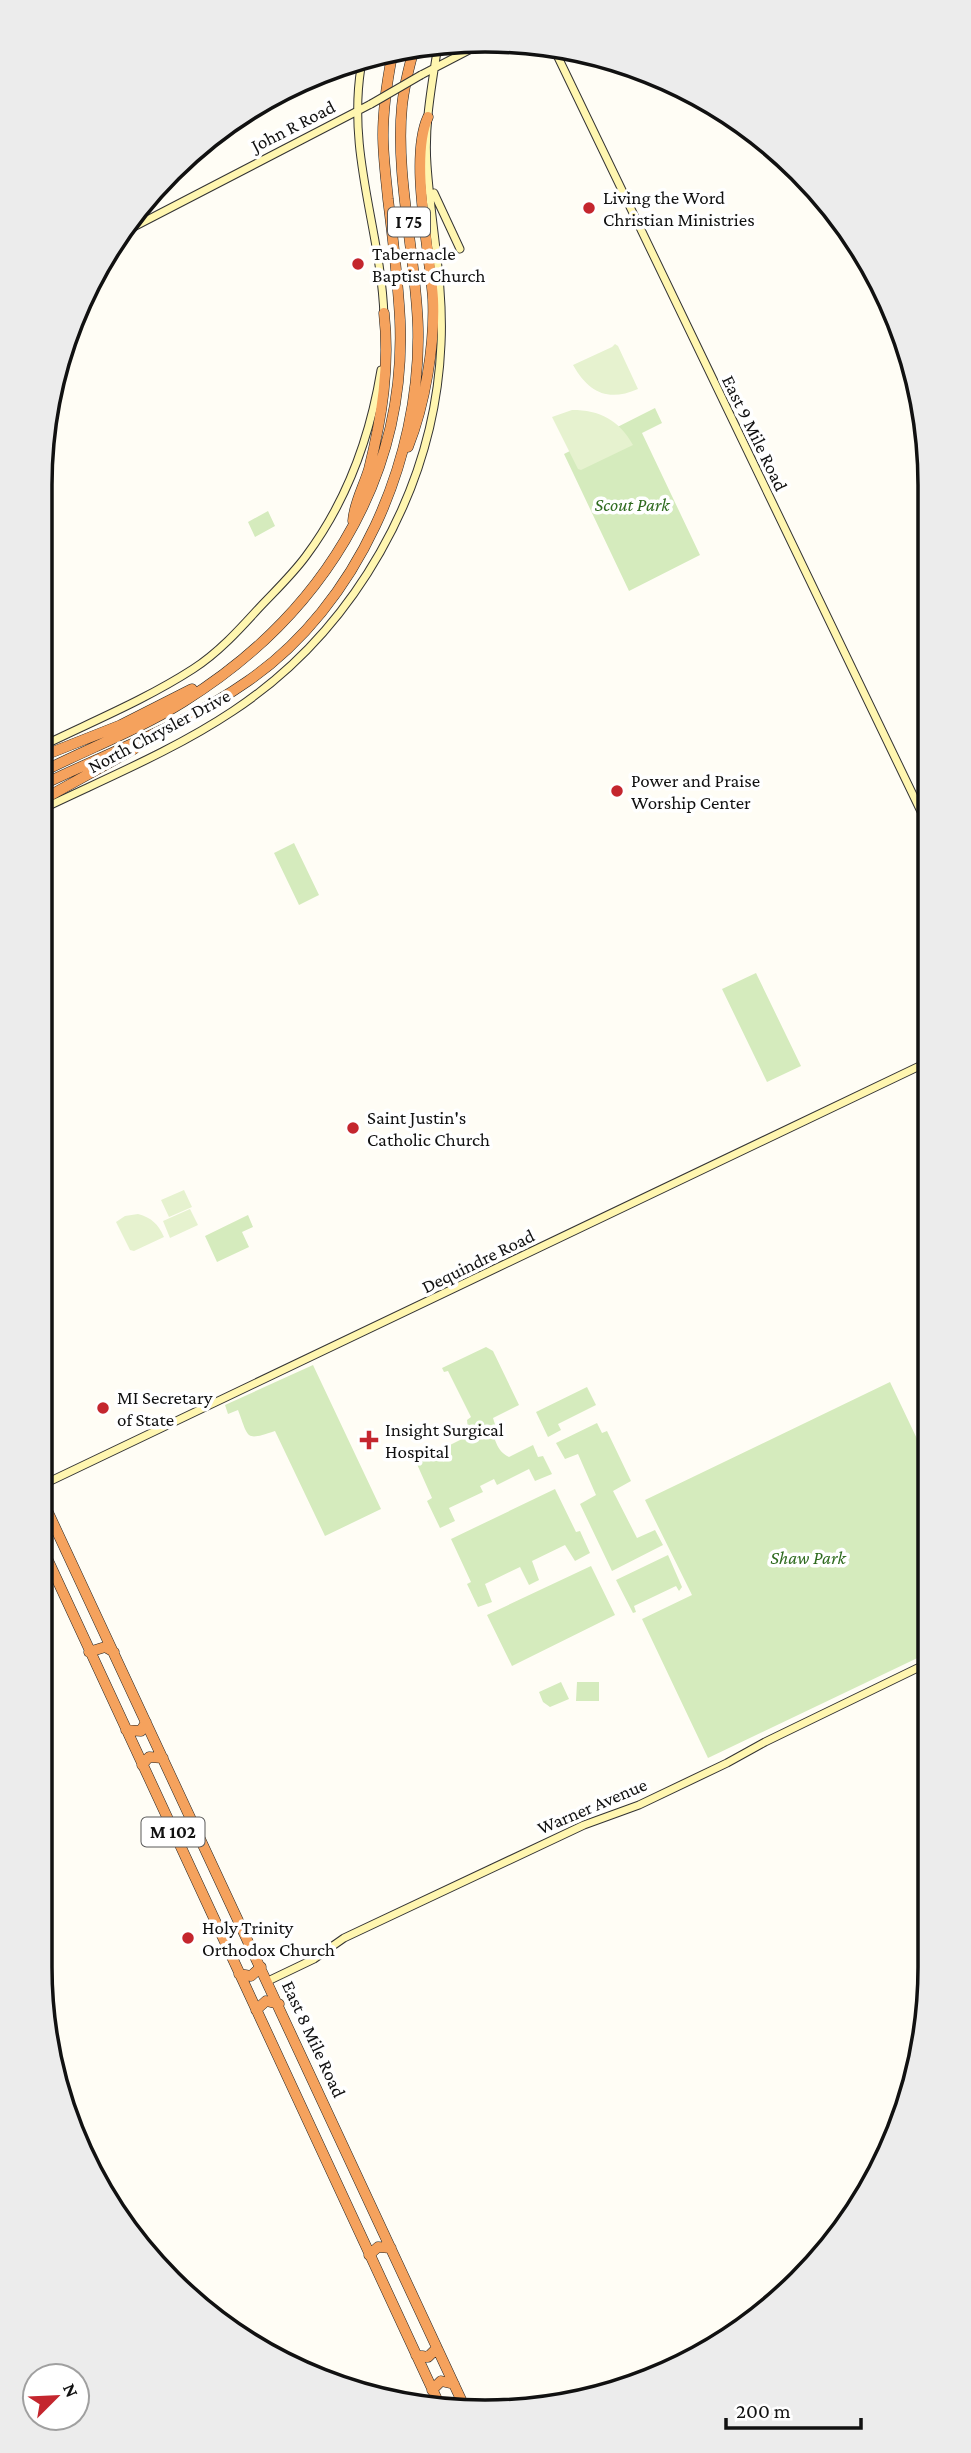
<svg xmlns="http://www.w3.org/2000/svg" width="971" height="2453" font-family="'Crimson Pro',serif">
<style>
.green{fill:#d5ebbd}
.pitch{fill:#e6f2cf}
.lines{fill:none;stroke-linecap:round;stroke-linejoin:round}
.secondary-casing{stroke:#333;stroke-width:9}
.highway-casing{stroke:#222;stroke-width:11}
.secondary{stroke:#fff6b0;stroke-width:7}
.highway{stroke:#f5a25d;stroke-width:10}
.secondary-bridge-casing{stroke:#333;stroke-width:9;stroke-linecap:butt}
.secondary-bridge{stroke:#fff6b0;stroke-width:7}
.poi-dot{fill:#c4262e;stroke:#fff;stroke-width:2.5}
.labels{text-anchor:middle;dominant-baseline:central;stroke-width:7;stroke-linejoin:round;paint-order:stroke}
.shield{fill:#fff;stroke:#585858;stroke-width:2}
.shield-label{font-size:18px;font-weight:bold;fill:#111}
.street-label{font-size:19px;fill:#111;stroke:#fff}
.poi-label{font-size:19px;fill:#111;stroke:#fff;text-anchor:start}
.park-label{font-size:19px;font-style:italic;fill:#2f6b1f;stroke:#fff}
.rim{fill:none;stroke:#111;stroke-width:3.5}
</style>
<rect width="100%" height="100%" fill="#fffdf5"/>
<!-- green -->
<path class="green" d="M655,408l7,15 -20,10 58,122 -71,36 -65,-137z
M268,511l7,15 -20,11 -7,-15z
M294,843l25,52 -20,10 -25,-52z
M756,973l45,93 -34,16 -45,-93z
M248,1215l5,12 -11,5 7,15 -32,15 -12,-26z
M486,1347l7,4 26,54 -26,13 5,16 -3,6c3,8 6,13 14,17l24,-12 5,12 5,-1 9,18 -17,7 -6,-12 -32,16 -3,-6 -14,7 3,6 -34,16 6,13 -15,7 -13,-27 5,-3 -16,-36 50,-25 -2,-4 4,-3 -1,-10 4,-3 -23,-46 -4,1 -2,-4z
M313,1365l68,144 -56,27 -50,-105c-30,10 -26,8 -37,-21l-10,4 -3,-9z
M890,1382l39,82 1,188 -222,106 -66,-139 50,-24 -47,-95z
M587,1387l9,18 -38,19 3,6 -13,7 -12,-25z
M597,1423l5,10 5,-2 24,50 -18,10 24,47 18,-8 8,15 -51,26 -32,-67 16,-9 -18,-41 -13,5 -9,-16z
M555,1489l21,43 4,-1 10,22 -15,8 -10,-16 -33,16 7,19 -10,5 -9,-18 -35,17 7,18 -14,5 -11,-23 4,-2 -20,-43z
M668,1555l14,32 -3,4 -3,-5 -42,20 2,6 -3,1 -17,-33z
M591,1566l24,49 -103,51 -25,-51z
M561,1682l8,17 -19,8 -7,-5 -4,-10z
M577,1682h22v19h-23z"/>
<!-- pitch -->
<path class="pitch" d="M615,344l3,2 20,43c-30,13 -49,4 -65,-24l39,-18z
M572,410c28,0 47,10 61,35l-52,25 -3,-1 -26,-52z
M184,1190l8,17 -23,10 -8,-17z
M190,1209l8,16 -28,13 -7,-17z
M138,1214c14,4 20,10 26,23l-30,14 -4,-1 -14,-28 9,-6z"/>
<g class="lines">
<!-- secondary casing -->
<g class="secondary-casing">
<path id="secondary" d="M446,45l6,5 12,2
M556,53l372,773
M361,67c-14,88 20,163 23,249
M421,75l54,-28
M434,193l26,56
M124,232l247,-128
M40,747c51,-25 105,-47 153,-78 25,-16 46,-39 66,-61 16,-17 33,-33 47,-52 41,-55 64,-119 75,-186
M40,810c64,-31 133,-59 193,-99 121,-80 202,-221 208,-367 3,-60 -10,-119 -14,-179 -3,-40 5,-81 11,-120
M40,1486l888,-424
M268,1981l46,-22 30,-21 240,-113 55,-20 88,-42 38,-21 165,-80"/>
</g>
<!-- highway casing -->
<g class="highway-casing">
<path id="highway" d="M408,447c17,-43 27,-102 25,-148 -3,-47 -24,-141 -5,-182
M353,521c1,-18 11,-35 16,-52 13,-52 21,-103 15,-156
M40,757l81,-32 71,-36
M40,773c47,-24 98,-43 143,-71 135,-84 224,-219 217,-382 -2,-40 -7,-81 -12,-121 -2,-21 -5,-43 -5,-64 0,-26 4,-53 9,-79
M40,786c69,-34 144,-60 208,-105 110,-76 173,-221 170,-353 -2,-72 -23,-152 -16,-222 2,-19 7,-39 12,-57
M40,801l94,-52
M40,1495l425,913
M40,1543l401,865
M89,1652l16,-5 9,5
M126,1730l15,1 5,-9
M142,1765l7,-8 14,1
M239,1974l12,2 10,-9
M256,2010l10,-9 13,3
M369,2255l9,-8 13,1
M416,2355l12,2 9,-9
M432,2390l9,-9 13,3"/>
</g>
<!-- secondary -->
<use href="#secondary" class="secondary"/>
<!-- highway -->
<use href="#highway" class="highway"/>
<!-- secondary-bridge casing -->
<g class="secondary-bridge-casing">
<path id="secondary-bridge" d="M371,104l50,-29"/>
</g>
<!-- secondary-bridge -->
<use href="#secondary-bridge" class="secondary-bridge"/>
</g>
<!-- markers -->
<g class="poi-dot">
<circle cx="589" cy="208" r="7"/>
<circle cx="358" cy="264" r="7"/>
<circle cx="617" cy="791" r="7"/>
<circle cx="353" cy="1128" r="7"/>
<circle cx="103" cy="1408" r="7"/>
<path d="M365.5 1429.5h7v7h7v7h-7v7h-7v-7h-7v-7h7z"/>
<circle cx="188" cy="1938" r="7"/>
</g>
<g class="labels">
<!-- shield labels -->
<g class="shield">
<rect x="388" y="207.5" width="42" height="29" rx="5"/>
<rect x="141.5" y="1817.5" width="63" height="29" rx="5"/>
</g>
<g class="shield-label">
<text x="409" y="222">I 75</text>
<text x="173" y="1832">M 102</text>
</g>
<!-- street labels -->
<g class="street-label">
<text transform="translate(293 126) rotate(-27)">John R Road</text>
<text transform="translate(755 433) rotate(64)">East 9 Mile Road</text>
<text transform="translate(159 731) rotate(-28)">North Chrysler Drive</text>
<text transform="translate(478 1261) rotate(-26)">Dequindre Road</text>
<text transform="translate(592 1806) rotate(-23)">Warner Avenue</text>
<text transform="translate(314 2039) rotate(65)">East 8 Mile Road</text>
</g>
<!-- poi labels -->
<g class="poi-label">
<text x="603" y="197">Living the Word<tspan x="603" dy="22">Christian Ministries</tspan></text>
<text x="372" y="253">Tabernacle<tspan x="372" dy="22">Baptist Church</tspan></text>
<text x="631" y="780">Power and Praise<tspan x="631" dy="22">Worship Center</tspan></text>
<text x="367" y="1117">Saint Justin's<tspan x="367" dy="22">Catholic Church</tspan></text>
<text x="117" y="1397">MI Secretary<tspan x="117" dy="22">of State</tspan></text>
<text x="385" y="1429">Insight Surgical<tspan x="385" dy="22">Hospital</tspan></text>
<text x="202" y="1927">Holy Trinity<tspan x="202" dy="22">Orthodox Church</tspan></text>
</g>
<!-- park labels -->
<g class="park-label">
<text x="632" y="504">Scout Park</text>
<text x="808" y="1557">Shaw Park</text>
</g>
</g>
<!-- crop -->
<path d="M0 0H971V2453H0ZM485 52H485A433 433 0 0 1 918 485V1967A433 433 0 0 1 485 2400H485A433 433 0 0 1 52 1967V485A433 433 0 0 1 485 52Z" fill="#ececec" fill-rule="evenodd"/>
<path class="rim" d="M485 52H485A433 433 0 0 1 918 485V1967A433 433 0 0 1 485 2400H485A433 433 0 0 1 52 1967V485A433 433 0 0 1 485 52Z"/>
<!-- north arrow -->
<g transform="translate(56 2397) rotate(66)"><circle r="33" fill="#ffffff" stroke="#a0a0a0" stroke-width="2"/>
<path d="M0-5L12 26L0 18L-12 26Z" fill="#c4262e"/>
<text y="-10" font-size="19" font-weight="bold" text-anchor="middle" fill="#111111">N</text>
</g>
<!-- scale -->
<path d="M726 2418v10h135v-10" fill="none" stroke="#111111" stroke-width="3.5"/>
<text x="736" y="2418" font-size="21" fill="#111111" stroke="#ffffff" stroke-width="5" paint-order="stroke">200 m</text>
</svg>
